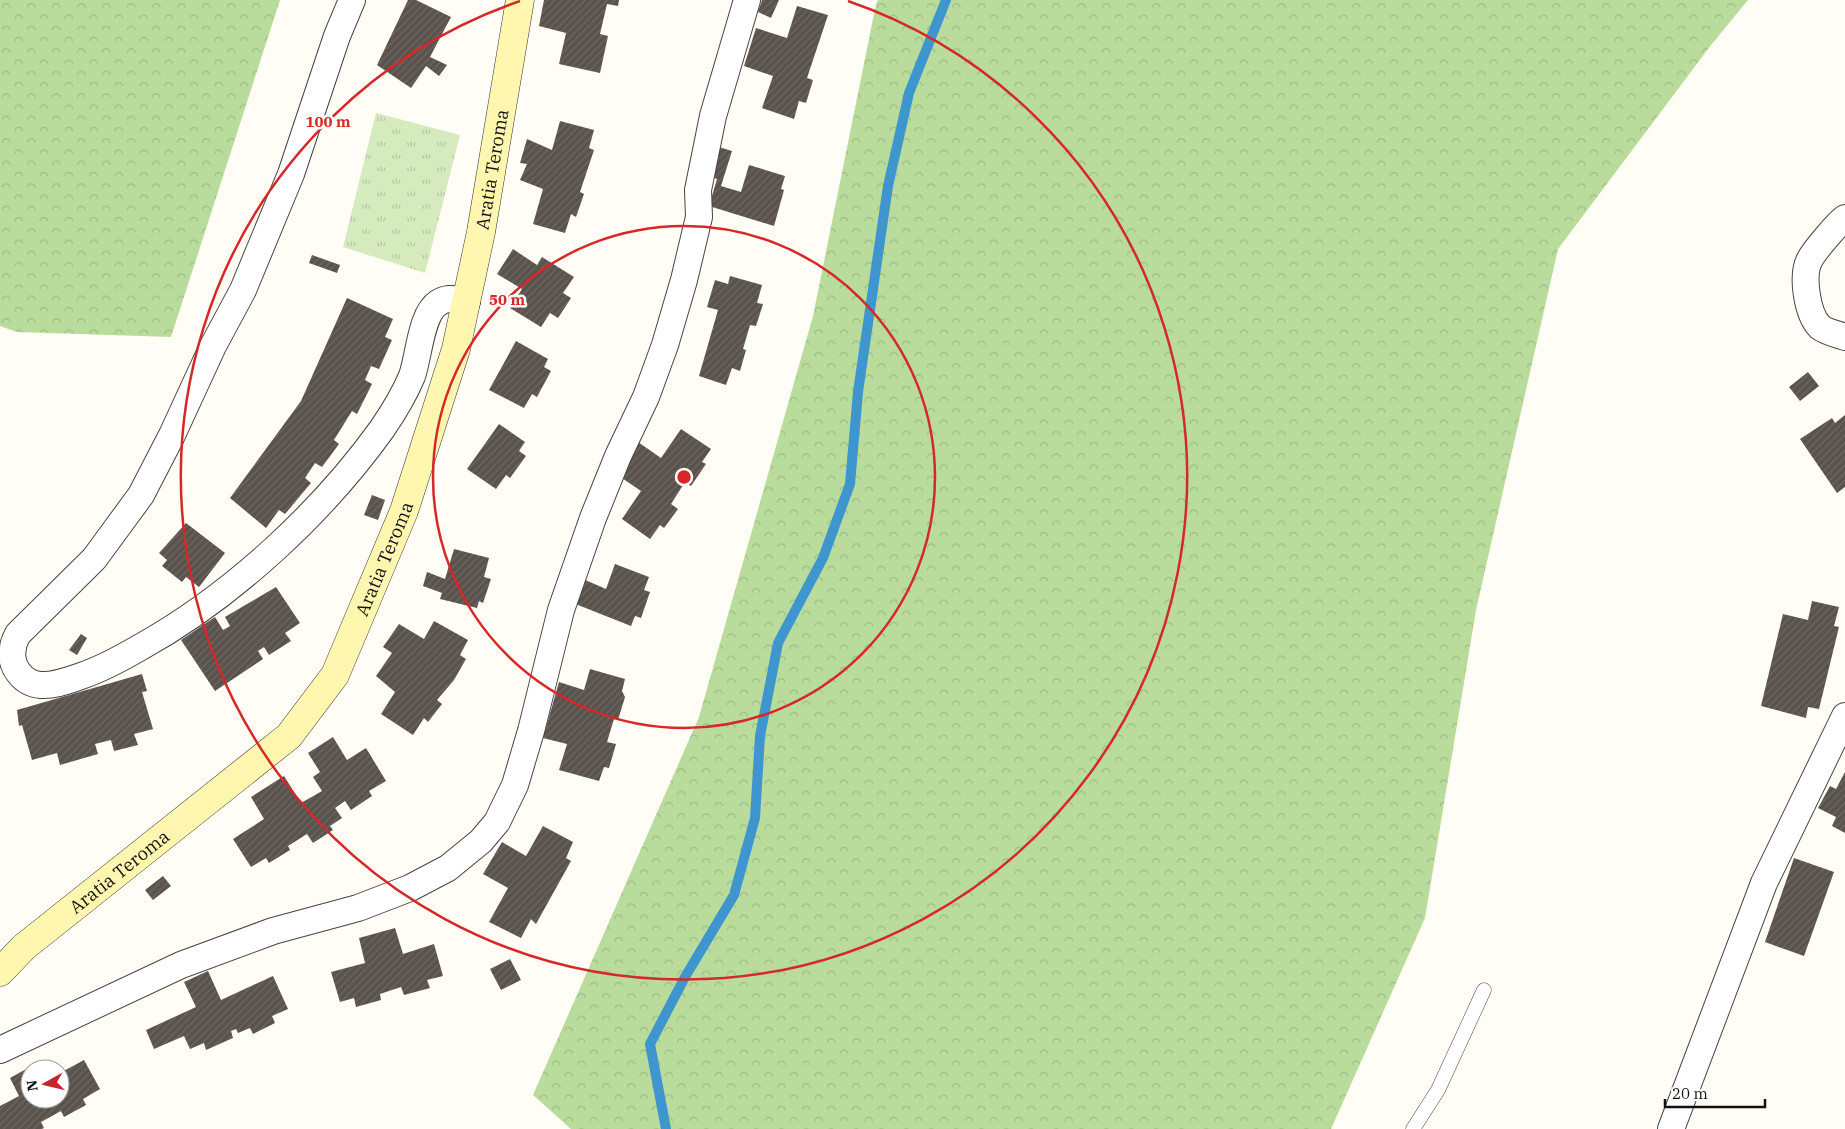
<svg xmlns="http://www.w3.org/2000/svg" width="1845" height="1129" font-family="'IBM Plex Serif',serif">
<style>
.forest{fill:url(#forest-crowns)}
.park{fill:url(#park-tufts)}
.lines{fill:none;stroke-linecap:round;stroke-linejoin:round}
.stream{stroke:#3f96cf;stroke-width:10}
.building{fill:url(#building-hatch)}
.service-casing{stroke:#444;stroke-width:15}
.minor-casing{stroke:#444;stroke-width:28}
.secondary-casing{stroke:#333;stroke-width:29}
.service{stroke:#fff;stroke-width:14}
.minor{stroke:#fff;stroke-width:26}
.secondary{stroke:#fff6b0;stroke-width:28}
.ring{fill:none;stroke:#d62828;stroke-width:2.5}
.labels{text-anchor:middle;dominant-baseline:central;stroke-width:5;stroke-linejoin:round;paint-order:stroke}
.street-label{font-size:18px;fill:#111;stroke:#fff}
.centre{fill:#d62828;stroke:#fff;stroke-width:2.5}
.ring-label{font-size:15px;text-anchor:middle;font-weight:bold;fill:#d62828;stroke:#fff;stroke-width:5;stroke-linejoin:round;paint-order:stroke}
</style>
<defs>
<pattern id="forest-crowns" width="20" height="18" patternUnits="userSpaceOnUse" patternTransform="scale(1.25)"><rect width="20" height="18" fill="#b9dc9c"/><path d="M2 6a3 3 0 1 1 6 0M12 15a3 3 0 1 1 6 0" fill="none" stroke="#9ebc85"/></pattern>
<pattern id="park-tufts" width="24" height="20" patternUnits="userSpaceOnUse" patternTransform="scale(1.25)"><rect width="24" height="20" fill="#d5ebbd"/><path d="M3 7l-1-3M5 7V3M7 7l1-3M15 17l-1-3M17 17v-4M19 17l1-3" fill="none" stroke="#b6c8a1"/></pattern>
<pattern id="building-hatch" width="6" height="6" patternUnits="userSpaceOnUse" patternTransform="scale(1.25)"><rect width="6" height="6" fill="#5a524d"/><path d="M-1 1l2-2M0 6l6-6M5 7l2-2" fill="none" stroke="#6d6662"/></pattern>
</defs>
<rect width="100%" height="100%" fill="#fffdf5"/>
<!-- forest -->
<path class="forest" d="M0,0h280l-109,337 -154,-5 -17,-6z
M878,0h870l-37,45 -153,204 -82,361 -51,308 -94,211h-760l-38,-34 166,-378 114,-401 63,-312z"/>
<!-- park -->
<path class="park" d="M376,113l84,22 -35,138 -82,-26z"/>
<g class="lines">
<!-- stream -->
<path class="stream" d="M666,1129l-16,-85 35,-67 49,-82 21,-77 5,-82 18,-93 45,-85 27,-74 8,-92 30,-206 21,-93 37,-93"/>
</g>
<!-- building -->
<path class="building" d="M408,0h8l35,17 -21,40 17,8 -8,11 -13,-10 -15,22 -34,-23z
M544,0h75l-1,6 -11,-2 -7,30 8,2 -8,37 -41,-9 7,-31 -27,-7z
M762,0h17l-8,18 -13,-6z
M797,6l31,9 -21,63 6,2 -7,23 -7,-2 -5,18 -32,-11 11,-32 -29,-10 12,-38 31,10z
M560,121l34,9 -5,18 5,2 -14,42 4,2 -8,23 -5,-3 -6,19 -32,-9 10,-35 -23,-9 7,-16 -7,-1 7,-24 25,11z
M719,147l13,4 -11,35 20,6 8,-27 36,11 -4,13 3,1 -10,36 -65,-20 8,-27 -8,-3z
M513,249l24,16 5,-8 32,20 -11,16 8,5 -13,20 -8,-5 -9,14 -31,-19 12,-19 -25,-15z
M312,255l28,10 -3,8 -28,-10z
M730,276l32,9 -5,18 6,1 -7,22 -6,-1 -7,24 3,1 -6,21 -8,-3 -6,17 -27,-9 19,-66 -11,-3 8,-27 13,4z
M347,298l46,21 -8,18 7,3 -13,29 -8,-3 -6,14 7,4 -15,30 -5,-3 -18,29 5,4 -17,23 -7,-4 -10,15 6,5 -26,31 -6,-4 -13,18 -36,-30 71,-97z
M516,341l32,18 -4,8 7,4 -14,26 -5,-3 -8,14 -35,-18z
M1808,372l11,14 -19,15 -11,-14z
M1845,415v72l-8,6 -37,-54 32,-21 3,5z
M499,424l26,18 -6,9 7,5 -16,22 -4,-3 -10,14 -29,-20z
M681,429l30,20 -9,13 4,2 -15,22 -6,-4 -14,22 7,5 -14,19 -4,-3 -10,14 -28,-20 19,-28 -25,-17 22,-32 23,16z
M372,495l13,5 -7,20 -14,-5z
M186,523l39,30 -26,34 -13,-10 -4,5 -20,-16 5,-6 -8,-7z
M454,549l35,9 -5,19 7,2 -8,24 -4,-2 -2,7 -37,-9 2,-6 -19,-7 4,-14 18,7z
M615,564l34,13 -5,13 6,2 -9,26 -6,-2 -4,10 -58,-23 10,-24 23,10z
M276,587l24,36 -15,10 6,8 -22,14 -5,-8 -6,4 5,8 -48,32 -34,-51 34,-23 8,13 7,-4 -5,-9z
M1812,601l27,6 -5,19 5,1 -20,82 -11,-2 -2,11 -45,-12 22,-92 25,6z
M434,621l34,19 -8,15 6,4 -12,21 -17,20 5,4 -14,18 -4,-4 -11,17 -32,-21 14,-22 -19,-16 16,-23 -9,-6 16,-23 25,15z
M81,634l6,4 -10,17 -8,-5z
M590,669l35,10 -3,12 3,6 -7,23 -4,-1 -7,23 9,2 -7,24 -5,-1 -5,14 -40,-11 8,-26 -24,-6 16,-56 25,8z
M142,674l5,17 -5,1 11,37 -19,5 4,11 -24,6 -3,-11 -16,4 3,10 -38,11 -3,-12 -25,7 -10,-35 -3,1 -2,-16z
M333,737l14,23 19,-12 20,33 -17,10 3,5 -21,14 -6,-9 -10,7 7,10 -12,8 3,4 -20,13 -6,-9 -19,12 2,4 -21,13 -3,-5 -15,9 -18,-28 31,-20 -13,-22 33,-21 17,27 21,-12 -9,-14 7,-5 -12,-19z
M1845,772v61l-13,-7 4,-9 -18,-9 12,-22 6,3z
M543,826l30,16 -7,16 5,3 -35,63 -5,-5 -10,19 -32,-16 19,-34 -25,-14 19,-32 24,14z
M1794,858l40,14 -30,84 -39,-14z
M163,876l8,10 -18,14 -8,-10z
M395,928l8,26 31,-10 9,32 -16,4 3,8 -26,7 -3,-8 -21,7 1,6 -25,7 -2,-9 -14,4 -9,-30 34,-9 -6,-25z
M510,959l11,21 -20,10 -11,-21z
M208,971l13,29 52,-24 15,33 -16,7 3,7 -22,11 -3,-6 -12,5 -2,-4 -5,2 2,7 -27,12 -2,-7 -14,6 -6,-13 -30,13 -8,-19 50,-23 -12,-25z
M84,1060l16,29 -17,10 3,6 -22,12 -3,-6 -20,11 3,6 -2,1h-42v-23l19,-10 -9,-18 18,-10 2,4v27h30v-26z"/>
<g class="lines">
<!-- service casing -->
<g class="service-casing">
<path id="service" d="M1413,1129l25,-39 46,-100"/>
</g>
<!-- minor casing -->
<g class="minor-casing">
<path id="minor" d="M352,0l-15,36 -46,138 -48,116 -30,56 -41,89 -31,60 -47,64 -76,75c-2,4 -5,9 -5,14 -4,18 10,36 28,37 13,1 28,-5 40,-9 21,-7 39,-17 58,-28 92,-51 182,-134 243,-219 11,-16 22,-34 30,-53 7,-20 9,-62 26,-73 10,-7 19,-3 29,-2
M1845,218c-8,6 -30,32 -35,41 -9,16 -3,55 10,68 6,5 17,7 25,10
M0,1050l181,-85 92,-34 85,-23 52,-20 38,-20 33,-27 16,-19 18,-37 16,-54 30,-121 32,-92 25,-62 28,-59 19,-52 19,-65 15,-63 -1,-27 15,-74 34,-116
M1671,1129l93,-246 81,-167"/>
</g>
<!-- secondary casing -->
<g class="secondary-casing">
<g id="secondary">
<path id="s1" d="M0,972l24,-25 265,-211 46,-61 69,-164 52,-162 25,-117 39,-232"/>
</g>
</g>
<!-- service -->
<use href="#service" class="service"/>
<!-- minor -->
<use href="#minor" class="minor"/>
<!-- secondary -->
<use href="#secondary" class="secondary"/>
</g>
<!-- distance rings -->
<g class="ring">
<circle cx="684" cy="477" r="251"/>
<path d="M848 1A503 503 0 1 1 520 1"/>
</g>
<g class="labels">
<!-- street labels -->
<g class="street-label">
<text stroke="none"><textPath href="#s1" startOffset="981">Aratia Teroma</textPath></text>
<text stroke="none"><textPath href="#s1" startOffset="576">Aratia Teroma</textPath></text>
<text stroke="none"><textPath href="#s1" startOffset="156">Aratia Teroma</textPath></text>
</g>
</g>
<circle cx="684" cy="477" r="8" class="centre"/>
<g class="ring-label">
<text x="328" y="127">100 m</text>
<text x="507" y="305">50 m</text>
</g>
<!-- north arrow -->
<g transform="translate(45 1084) rotate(262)"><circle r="24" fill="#ffffff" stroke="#a0a0a0"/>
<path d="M0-4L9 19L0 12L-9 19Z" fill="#c4262e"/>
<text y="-8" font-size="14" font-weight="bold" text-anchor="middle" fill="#111111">N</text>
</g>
<!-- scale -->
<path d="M1665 1099v8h100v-8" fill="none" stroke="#111111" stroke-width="2.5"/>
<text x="1672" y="1099" font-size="15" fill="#111111" stroke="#ffffff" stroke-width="4" paint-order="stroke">20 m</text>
</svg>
